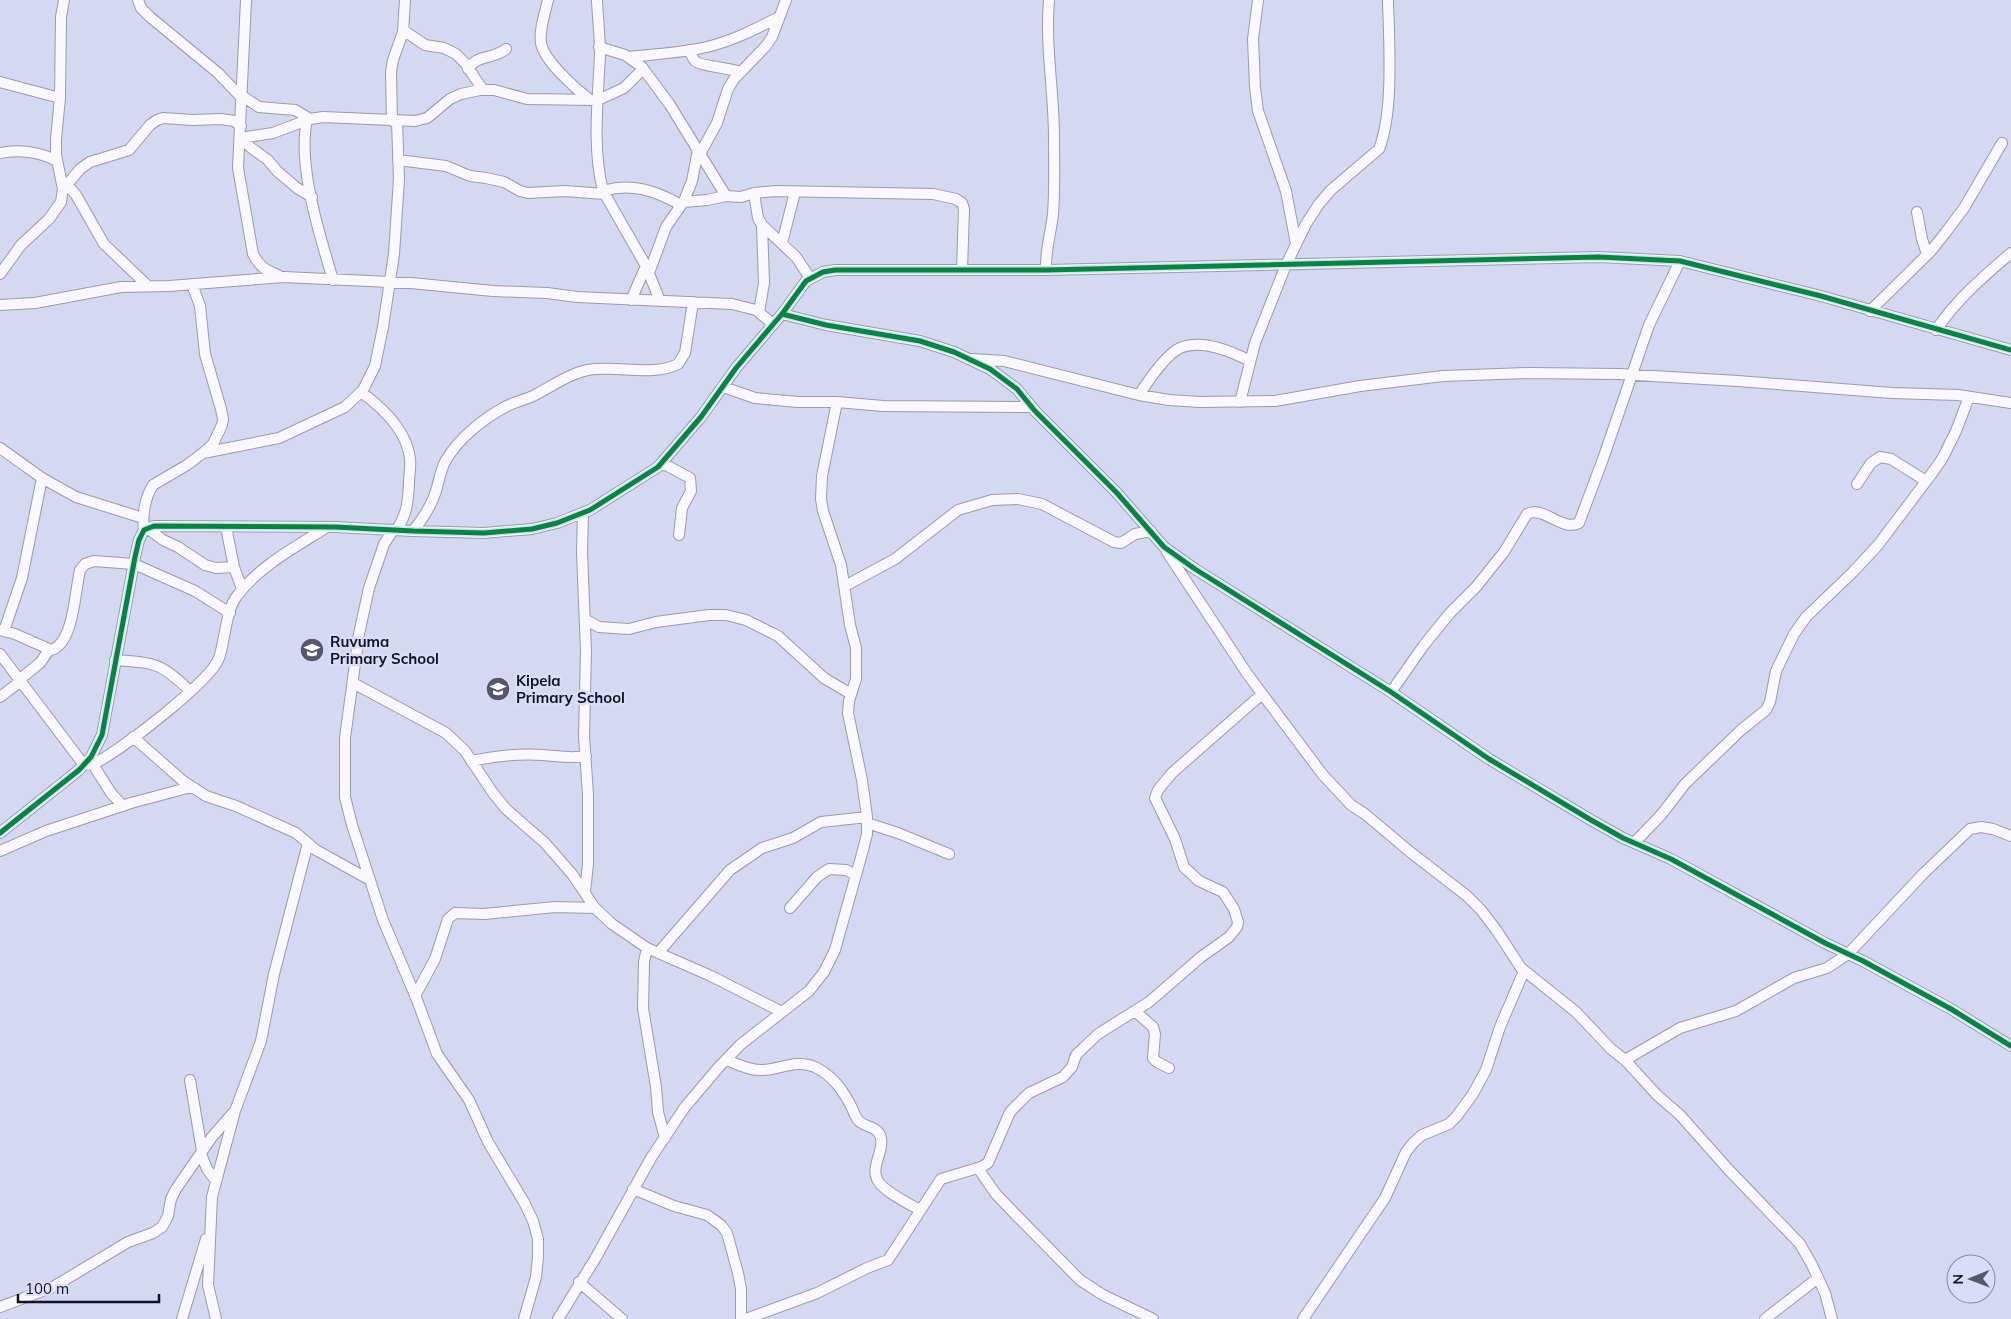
<svg xmlns="http://www.w3.org/2000/svg" width="2011" height="1319" font-family="Mulish,sans-serif">
<style>
.lines{fill:none;stroke-linecap:round;stroke-linejoin:round}
.street-casing{stroke:#999bae;stroke-width:12}
.street{stroke:#f9f9fd;stroke-width:10}
.cycleway-casing{stroke:#d9ddf9;stroke-width:8}
.cycleway{stroke:#00873e;stroke-width:5}
.labels{text-anchor:middle;dominant-baseline:central;stroke-width:5;stroke-linejoin:round;paint-order:stroke}
.poi-label{font-size:15px;font-weight:bold;fill:#111222;stroke:#d9ddf9;text-anchor:start}
</style>
<rect width="100%" height="100%" fill="#d4d8f1"/>
<g class="lines">
<!-- street casing -->
<g class="street-casing">
<path id="street" d="M138,0l3,8 9,9 68,56 24,25
M246,0l-8,168 15,86c6,12 13,17 25,21
M548,0c-3,13 -9,30 -7,43 3,18 35,46 49,57
M1258,0l-5,39 2,48 3,24 28,80 10,53
M597,1c1,18 3,36 3,54 -2,45 -8,92 3,136l43,75 14,35
M403,30l22,15 19,3 12,6 9,9 18,27
M599,47l26,8 17,12 28,38 56,91 15,1 13,-4 4,25 4,7 34,32 14,21
M689,50c2,3 3,8 6,11 3,4 38,8 46,11
M629,57c26,-3 52,-4 78,-10 25,-6 49,-18 72,-30
M468,69c9,-15 24,-9 38,-20
M0,82l60,16
M242,96l17,11 36,3 15,9
M307,120c-10,45 13,116 26,160
M392,121l-1,-49 2,-12 10,-28 2,-32
M240,138l33,-5 37,-14 13,-2 92,4 12,-3 23,-19 11,-5 19,-4h14l33,9 71,1 26,-12 19,-19
M243,138l7,9 18,13 9,11 20,17 15,9
M0,153c19,-4 40,-1 57,8
M700,154l17,-31 11,-34 6,-10 32,-33 6,-9 14,-37
M398,160l48,6 24,10 16,2 18,4 16,9 8,2 37,-2 39,3
M62,184l9,5 5,6 28,49 44,42
M66,186l14,-17 10,-7 39,-12 21,-25 7,-5 6,-2 30,2 28,-1 13,2 7,5
M603,191c28,-9 53,0 78,14
M754,193l22,-2 157,3 23,5 6,4 2,6 -2,61
M683,202l24,-2 19,-4
M1917,212l5,27 5,15
M782,243l13,-51
M1046,270c-1,-19 5,-37 7,-56 2,-25 1,-51 1,-77 0,-45 -9,-91 -5,-137
M649,273l17,-46 18,-26 8,-20 6,-31
M0,274l21,-29 28,-26 12,-17 2,-13 -7,-34v-16l4,-41 1,-81 3,-17
M631,300l15,-34
M0,305l35,-2 86,-16 48,-1 115,-9 127,6 82,8 54,2 30,4 155,7 24,6 17,14
M1870,311l61,-60 15,-19 18,-24 38,-65
M759,312l5,-29 -2,-58
M782,314l44,11 94,16 34,11 36,17 27,20 18,22 82,82 47,54 31,22 196,123 98,67 102,61 32,18 48,21 154,84 38,18 88,48 60,37
M1936,330c20,-30 48,-54 75,-77
M972,359l32,2 135,34 30,5 31,2 75,-1 85,-15 83,-10 86,-3 90,1 119,7 154,12 66,2 53,8
M723,387l32,11 43,4h39l46,4 149,1
M361,392c22,16 46,38 49,67 1,8 -1,16 -1,24 -1,19 -2,32 -13,47
M1139,395c9,-14 26,-40 41,-47 21,-9 51,3 70,13
M1240,402l15,-59 31,-78 20,-41 13,-20 12,-14 48,-41c15,-37 10,-108 9,-149
M0,448l42,30 34,19 67,21
M203,453l76,-15 66,-31 18,-17 12,-24 8,-39 11,-73 5,-75 -2,-58
M662,463l28,15 1,13 -9,17 -3,27
M1857,484l14,-21 9,-6 11,2 35,22
M583,513l-1,39 4,99 -2,85 4,59v69l-3,28
M225,527l2,5 7,35 8,22
M147,528l16,12 15,7 27,18 11,3 18,-1
M144,530c-2,-14 1,-33 9,-45l34,-20 16,-12 10,-9 9,-19 1,-6 -2,-10 -16,-55 -5,-48 -8,-22
M393,530l-9,14 -4,12 -11,32 -10,46 -14,104v59l7,28 31,95 34,80 20,54 32,46 19,42 36,60 9,19 5,18v18l-2,20 -12,42
M413,531c8,-10 15,-20 20,-32 6,-13 6,-27 13,-39 13,-22 37,-41 59,-53 9,-5 19,-7 28,-11 18,-9 35,-22 55,-26 29,-5 64,7 90,-6l7,-11 8,-51
M1167,552l81,123 75,100 16,17 12,13 14,9 44,37 58,45 14,14 16,21 24,37 55,44 35,37 14,11 32,35 23,20 48,54 72,75 12,21 13,28 7,26
M845,586l50,-27 63,-49 34,-10 26,-1 24,5 72,38 7,1 14,-9 16,-3
M586,620l13,7 30,2 27,-7 53,-7h17l20,5 32,16 46,42 27,16
M0,630l15,4 36,16c23,-6 24,-60 29,-80l5,-6 9,-3 40,3 61,27 35,22
M4,631l18,-53 20,-100
M0,654l84,111c5,-1 10,-2 15,-4 24,-13 112,-80 120,-103 6,-17 7,-49 18,-62 23,-31 59,-49 90,-69
M115,660c40,3 45,2 75,31
M20,679l20,-16 9,-13
M353,683l93,50 19,18 28,42 13,16 39,34 27,31 23,34 17,16 35,24 64,28 71,36
M1391,692l33,-47 26,-32 26,-26 28,-35 23,-38c16,-9 35,18 52,9l24,-64 46,-134 31,-64
M0,697l21,-16
M133,737l50,44 23,15 30,10 60,27 20,17 54,30
M471,761c24,-5 48,-8 72,-6 15,1 28,4 43,1
M92,763l19,30 12,13
M867,823l31,10 51,21
M0,833l79,-63 12,-13 11,-22 33,-178 4,-17 5,-10 10,-4 181,1 78,4 71,2 48,-4 25,-6 33,-13 68,-43 43,-50 35,-49 46,-54 24,-33 17,-9 12,-2h211l553,-13 81,4 141,35 190,54
M1634,843l27,-28 24,-31 56,-54 25,-20 4,-8 6,-31 18,-37 12,-17 47,-45 25,-27 52,-69 12,-17 14,-28 13,-34
M0,851l46,-20 85,-28 60,-16
M790,908l27,-31 12,-8 17,1 10,5
M647,948l-3,14 -1,46 13,79 2,25 7,26
M658,953l72,-83 32,-22 31,-10 28,-16 46,-5
M415,996l20,-37 13,-40 7,-6 29,1 71,-7 40,1
M1136,1012l17,15 2,7 -2,24 4,4 12,6
M726,1060c12,4 24,11 37,10 17,-1 35,-11 52,-3 18,9 27,22 36,39 2,4 4,10 7,14 6,8 20,5 23,18 3,13 -10,28 -4,41 4,11 32,25 43,31
M1625,1060l55,-32 56,-17 58,-33 33,-10 21,-14 75,-80 47,-45 11,-2 12,2 18,7
M190,1080l12,71
M201,1154l6,15 9,12
M978,1168l17,25 22,23 63,64 23,15 50,24
M633,1189l41,17 33,9 14,10 6,8 11,40 3,16v30
M579,1282l43,37
M0,1307l53,-20 75,-45 25,-9 9,-6 6,-11 3,-17 5,-10 36,-52 20,-23
M182,1319l24,-80
M216,1319l-8,-34 4,-88 23,-86 26,-70 13,-67 34,-131
M558,1319l37,-60 56,-101 34,-51 33,-39 22,-23 69,-54 15,-19 11,-22 28,-100 4,-16v-17l-5,-37 -14,-67 1,-12 7,-22v-31l-6,-23 -9,-60 -18,-54 -2,-12 1,-23 15,-74
M746,1319l71,-26 50,-25 21,-8 53,-81 40,-12 7,-4 22,-51 19,-19 34,-16 9,-10 4,-12 22,-21 51,-32 52,-45 28,-20 8,-10 1,-5 -4,-13 -11,-17 -24,-11 -15,-14 -9,-28 -20,-41 3,-8 14,-17 90,-79
M1303,1319l82,-121 21,-46 7,-9 9,-8 27,-11 7,-7 17,-23 13,-24 14,-43 24,-56
M1765,1319l53,-41"/>
</g>
<!-- street -->
<use href="#street" class="street"/>
<!-- cycleway casing -->
<g class="cycleway-casing">
<path id="cycleway" d="M782,314l44,11 94,16 34,11 36,17 27,20 18,22 82,82 47,54 31,22 196,123 98,67 102,61 32,18 48,21 154,84 38,18 88,48 60,37
M0,833l79,-63 12,-13 11,-22 33,-178 4,-17 5,-10 10,-4 181,1 78,4 71,2 48,-4 25,-6 33,-13 68,-43 43,-50 35,-49 46,-54 24,-33 17,-9 12,-2h211l553,-13 81,4 141,35 190,54"/>
</g>
<!-- cycleway -->
<use href="#cycleway" class="cycleway"/>
</g>
<!-- icons -->
<defs>
<g id="school-disc" transform="scale(1.25)"><circle r="9.5" fill="#55576a" stroke="#d9ddf9"/><path d="M0-5L7-2L0 1L-7-2ZM-4 1L0 2.5L4 1V4Q0 6-4 4Z" fill="#fff"/></g>
</defs>
<g fill-rule="evenodd">
<use href="#school-disc" x="312" y="650"/>
<use href="#school-disc" x="498" y="689"/>
</g>
<g class="labels">
<!-- poi labels -->
<g class="poi-label">
<text x="330" y="641">Ruvuma<tspan x="330" dy="17">Primary School</tspan></text>
<text x="516" y="680">Kipela<tspan x="516" dy="17">Primary School</tspan></text>
</g>
</g>
<!-- north arrow -->
<g transform="translate(1971 1279) rotate(269)"><circle r="24" fill="#d9ddf9" stroke="#898ca3"/>
<path d="M0-4L9 19L0 12L-9 19Z" fill="#55576a"/>
<text y="-8" font-size="14" font-weight="bold" text-anchor="middle" fill="#111222">N</text>
</g>
<!-- scale -->
<path d="M18 1294v8h141v-8" fill="none" stroke="#111222" stroke-width="2.5"/>
<text x="25" y="1294" font-size="15" fill="#111222" stroke="#d9ddf9" stroke-width="4" paint-order="stroke">100 m</text>
</svg>
